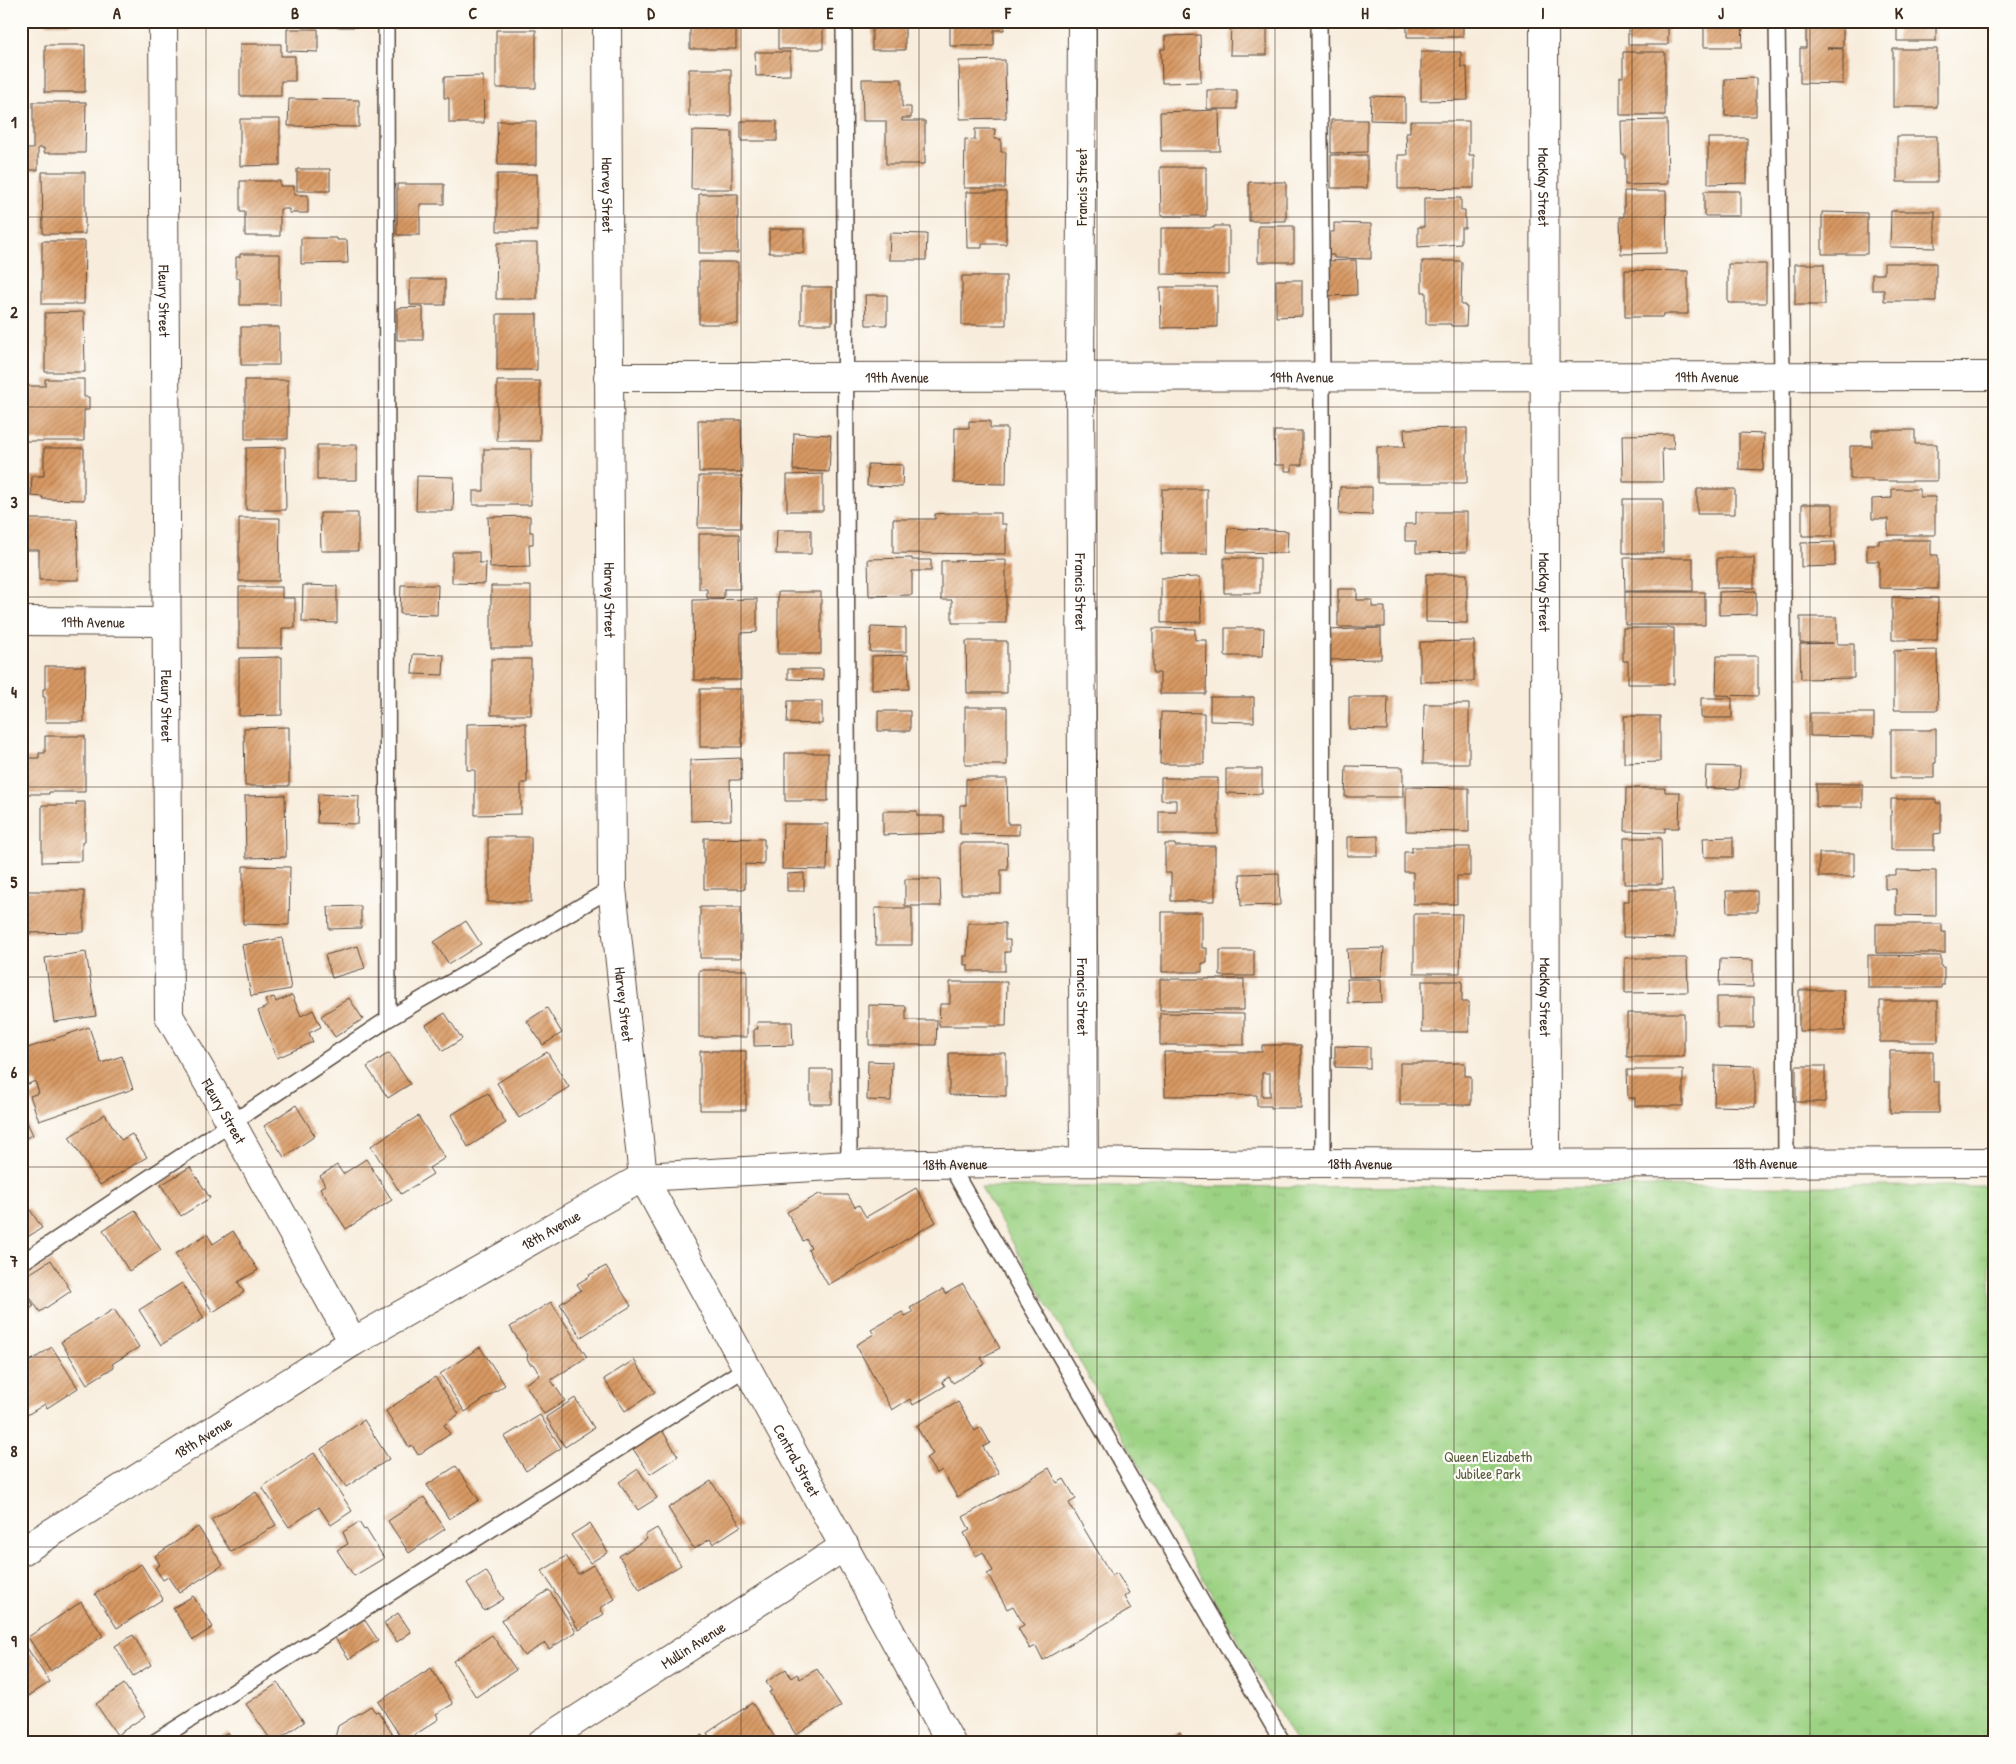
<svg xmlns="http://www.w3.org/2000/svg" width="2016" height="1764" font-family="'Patrick Hand',sans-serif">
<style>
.park{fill:url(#park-tufts);stroke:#6c7e50}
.building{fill:url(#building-hatch);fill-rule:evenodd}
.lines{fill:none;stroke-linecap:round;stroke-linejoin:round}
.service-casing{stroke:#57473b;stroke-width:18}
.minor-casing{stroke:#57473b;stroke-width:30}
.service{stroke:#fff;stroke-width:15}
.minor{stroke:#fff;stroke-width:28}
.grid{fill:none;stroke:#3b2a1e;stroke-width:1;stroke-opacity:0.55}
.labels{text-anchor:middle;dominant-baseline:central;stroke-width:4.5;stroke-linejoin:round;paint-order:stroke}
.street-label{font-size:15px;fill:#3b2a1e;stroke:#fdfcf7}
.park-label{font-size:15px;fill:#585c3c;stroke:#fdfcf7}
.neatline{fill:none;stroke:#3b2a1e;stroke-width:2}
.grid-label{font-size:16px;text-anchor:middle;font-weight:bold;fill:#3b2a1e}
</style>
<defs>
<pattern id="park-tufts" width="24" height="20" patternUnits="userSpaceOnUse" patternTransform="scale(1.25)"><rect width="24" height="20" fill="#9cd283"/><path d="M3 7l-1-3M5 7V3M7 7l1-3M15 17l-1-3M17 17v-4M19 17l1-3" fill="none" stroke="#87b471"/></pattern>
<pattern id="building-hatch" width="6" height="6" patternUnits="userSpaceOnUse" patternTransform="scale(1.25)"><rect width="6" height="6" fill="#d89963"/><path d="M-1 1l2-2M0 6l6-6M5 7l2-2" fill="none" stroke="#b07d51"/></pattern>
</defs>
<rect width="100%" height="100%" fill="#fdfcf7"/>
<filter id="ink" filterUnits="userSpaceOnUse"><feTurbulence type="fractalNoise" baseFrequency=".02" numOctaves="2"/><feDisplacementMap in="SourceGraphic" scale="10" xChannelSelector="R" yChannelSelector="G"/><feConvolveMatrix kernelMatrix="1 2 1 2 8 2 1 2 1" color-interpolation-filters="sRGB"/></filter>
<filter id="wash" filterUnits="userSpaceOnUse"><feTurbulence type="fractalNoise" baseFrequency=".0096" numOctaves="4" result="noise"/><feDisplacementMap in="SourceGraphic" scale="20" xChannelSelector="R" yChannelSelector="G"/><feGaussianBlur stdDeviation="1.12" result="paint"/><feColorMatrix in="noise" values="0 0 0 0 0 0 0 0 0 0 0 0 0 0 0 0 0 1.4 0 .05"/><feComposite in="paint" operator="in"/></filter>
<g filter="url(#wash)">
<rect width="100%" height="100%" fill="#f8eddd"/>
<!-- park -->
<path class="park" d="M1989,1186l6,416v141h-699l-315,-556z"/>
<g id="blocks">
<!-- building -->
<path class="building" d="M45,21h40v3h-40z
M322,21h40v6h-40z
M690,21h46v28h-46z
M778,21h45v28h-45z
M872,21h33v29h-33z
M950,21h54v9h-10v16h-44z
M1231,21h36v34h-37z
M1388,21h75v16h-56v-11h-19z
M1628,21h40v24h-40z
M1704,21h39l-1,26h-38z
M1806,21h37v27h-16l16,1v35l-43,-1v-35h6z
M1897,21h39v20h-39z
M287,29h31v23l-31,-1z
M496,30h40v58h-40z
M1200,35l1,47 -39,1 -1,-34h4v-13z
M240,44h41v12h14v25h-14v15h-41z
M45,45h40v47h-40z
M1893,49h44v58h-44z
M755,52h35v23l-34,1z
M1421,52h40v15h6l1,33 -47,1z
M1623,52h42v63h-45v-38h3z
M1005,60l1,58 -46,1 -1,-58z
M689,69h42v47h-42z
M483,76l1,47h-35v-25h-5v-21z
M1756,78v38h-31v-37z
M862,79h40v28h9v11h-9v3h23v43h-39v-43h-23z
M1207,90h30v19h-30z
M1371,96l34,1v24l-35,-1z
M289,99l70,1v27l-71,-1z
M33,102h53l-1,51h-41v-5h-6v22h-17v-21h12z
M1219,110l1,41h-59l-1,-39z
M240,119h40v46l-40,1z
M1331,120h36v32l-36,1z
M1667,120l1,64 -43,1v-30h-3l-1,-34z
M497,121h39v44h-38z
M741,121h36v20h-36z
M1410,121h59v34h5v33l-76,1v-34h9l-1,-22h4z
M975,129h20l-1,10h7v13h5l-1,36h-41l1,-49 10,1z
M692,131l40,1v57h-41z
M1897,136h40v46h-40z
M1708,138h39v45l-39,1z
M1331,155h36v33h-36z
M1160,167h46v49h-45z
M297,169h33v22h-33z
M42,172h43v62h-42z
M497,174h40v57h-40z
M240,181h40v5h14v9h14v18h-19v-4h-9v27h-35v-24h-5z
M1249,182h37v39h-37z
M397,184h47v20h-24v31h-23z
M1624,191h42l1,62 -46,1 -1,-37h4z
M1704,191h36v25h-36z
M966,192h40v52h-24v4h-15z
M699,194h39v59h-39z
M1424,198h37v13h4v17h-4v16l-43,3v-20h6z
M1891,211h44v37l-45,-1z
M1822,212l45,1v41h-45z
M1334,223l37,1v35l-37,-1v-3h-6v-23h6z
M1214,226h15v49l-68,-1v-46h53z
M1258,226h36v36h-36z
M769,229h35v24h-35z
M890,233l37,1 -1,26h-37z
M301,238h36v2h10l1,23 -47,1z
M42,241h43l-1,63h-42z
M497,243h40v56h-41z
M240,254h40v51h-40v-27h-4v-21h4z
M1356,260l1,35 -29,1 -1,-35z
M1422,261h38l2,1 -1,43h4v2h2l-1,19h-15v-2h-25v-32h-4z
M699,262h39v62h-39z
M1884,263h52v38h-52v-11h-12v-16h12z
M1728,264h38v39h-38z
M1795,264h29l1,41h-30z
M1625,270l63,1v43h-25l-1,3h-37z
M962,276h44v49h-44z
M410,279h35v26h-35z
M1276,280h26v36l-26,1z
M801,287h31v37h-31z
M1160,287h57v40l-56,1z
M865,295h22v30h-21z
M423,307v33h-26v-32z
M84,312l1,60h-40v-59z
M497,314h40v56h-40z
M241,327h38v38h-38z
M45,379h39v18h5v13h-5v31h-60v-55h21z
M245,380h43v59h-43z
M497,381h43v60h-43z
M698,420h43l1,52h-43z
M969,421h21v7h17l-1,56 -52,-1 1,-55h14z
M1467,428v55h-90v-36h28l-1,-18z
M1872,430h43v14h22v37h-65v-2h-22v-33h22z
M1274,431h28v34h-10v6h-7v-6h-10z
M794,433l37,2 -2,37 -36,-2z
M1739,433l25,1 -1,36 -24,-1z
M1673,434l1,15h-12l1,33h-40l-1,-47z
M317,445h40v35h-40z
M285,447l1,63h-40v-62z
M44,448h40v52l-41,-1v-2l-12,-1 1,-20h12z
M484,449h47v56h-58v-14h11z
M868,464l35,1 -1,22 -35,-1z
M823,474v37h-36v-36z
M417,476l37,1 -1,34h-37z
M699,476h43l-1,52h-43z
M1340,487h32v28l-33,-1z
M1162,489h45v65h-46z
M1697,489h38v25h-38z
M1892,489h28v8h15v38h-47v-16h-16v-20l20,-1z
M1623,499h40v54h-40z
M1802,504h31v32h-31z
M1416,512h51v40l-51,1v-12h-11v-17h11z
M320,513h38v38h-37z
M948,513h53v11h5v30l-113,-1v-34h42v-5z
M530,516v16h3v12h-4l1,23 -40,1 -2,-51z
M239,518h41l-1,63h-40z
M21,519h56l2,61h-40v-30h-18z
M1228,528l60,3 -1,22 -60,-1z
M777,530h34v24h-35z
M699,534h40l1,55h-16v9h-17v-9h-8z
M1879,540h52v15h7v34l-59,-1v-27h-12v-17h12z
M1835,542v24l-34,1v-24z
M452,552h27v11h7l-1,21 -33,-1z
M912,558v2h19v11h-19v24l-43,1 -1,-37z
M1224,558h36v35h-36z
M1624,558h69v33h-68z
M1717,558h37v30h-37z
M1006,560v63h-54v-23h-11v-39z
M1426,574h41v49l-41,-1z
M1200,577l1,45 -40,1v-45z
M303,585l34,1v37l-35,-1z
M401,585h37l-1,30 -37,-1z
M491,586h40v62h-40z
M239,587h43v11h13v30h-13v20h-43z
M1338,589h19v11h15v7h13v20h-47z
M1756,591v23l-37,1v-23z
M778,592h43v62h-43z
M1625,592h80v33h-80z
M1892,597l46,1 -1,42h-45z
M757,599v33l-16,1v47h-47l-1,-80z
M1800,617h37v27h17v34l-53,1 -1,-35 33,-1h-33z
M871,627l35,1v24h-36z
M1153,628l42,1v11h12l-1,54h-46v-21h-7z
M1225,628h39l-1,28h-38z
M1381,628v31l-52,1 -1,-30z
M1623,628h51v56h-46v-23h-5z
M966,641h41v52h-40z
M1474,641v40l-54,1v-40z
M1937,650l1,60h-44v-59z
M413,654l31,1 -1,20 -31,-1z
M908,655l1,34 -37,1v-34z
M1717,656h41v40l-42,-1z
M282,657v58l-43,1v-58z
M491,659h40v56h-40z
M45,666h40l-1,56h-39v-25h-2v-8h2z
M788,669h35v11l-35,-1z
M700,689h42v58h-42z
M1210,697h44v25l-44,-1z
M1349,697h39l-1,33 -38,-1z
M1701,698h31v20h-31z
M788,701h34v23l-35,-1z
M1424,704h45v60h-46z
M965,707h42v58h-42z
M878,711h32v20h-32z
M1161,712l43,1v51h-44z
M1810,713h64v24l-64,-1z
M1624,716h36v46l-36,1z
M526,723l1,60h-6v31l-46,1v-45h-8v-46z
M289,727v59h-44l-1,-58z
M1931,729h5v34h-2v15h-43v-48h40z
M45,736h40v56h-36v2h-23v-36h13v-5h6z
M785,753h43v48h-43z
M741,758l1,22h-12l1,40 -40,1 -1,-61z
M1346,766l57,1v30h-58z
M1706,766l34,1 -1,22 -34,-1z
M1226,769h36v25l-36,-1z
M1161,778h57v56h-59v-23h17v-11h-15z
M966,779h41l1,45h11v11l-59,-1v-29h6z
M1816,784h47v23h-47z
M1406,787l63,1v44l-63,-1z
M1626,788h39v4h15l-1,36h-14v4l-40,-1z
M318,794l41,2 -1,28 -41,-1z
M285,795l1,62 -40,1 -1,-62z
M1891,799h45v4h5v30l-7,1v16h-43z
M76,802h9v40h-3v19l-40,1v-57h34z
M883,811h34v5h27v17l-61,2z
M783,824h45l-1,46 -45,-1z
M1378,836v20h-31v-19z
M488,837h43v65h-43z
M1733,837v20h-29l-1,-19z
M704,838l60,1v26l-19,-1v25h-41z
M1624,838h37l1,46h-38z
M960,843h47l1,27h-7v24h-40z
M1165,844h10v2h40v55h-44v-28h-6z
M1412,847h58v29h-13v28h-44v-32h-9v-20h8z
M1819,853h35v24h-35z
M243,866l47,1 -1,58 -46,-1z
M1896,870l40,1v45l-40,-1v-26h-11v-14h11z
M804,873v18h-17v-17z
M1279,873l1,32 -39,1 -1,-32z
M905,879h35l1,27h-36z
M1629,889h45v49l-51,-1v-36h6z
M24,891h60v41l-60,1z
M1726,891h31v21h-30z
M361,906v22l-32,1 -1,-22z
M700,907h41v51h-41z
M875,908h37v37h-36z
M1162,912h40v36h5v15h-5v9h-40z
M1414,914h48l-2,59h-46z
M466,921l15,23 -32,20 -15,-22z
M968,923h37v17h5v12h-5v19h-37v-6h-4v-9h3z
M1876,924h66v8h3v21h-69z
M282,938l9,51 -40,7 -9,-51z
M358,946l7,22 -33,10 -7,-23z
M1384,948l-2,28 -33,1 -2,-28z
M1220,950h34v26h-34z
M86,952l10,64 -42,6 -9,-64z
M1868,955l73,1v11h3v18h-3v3h-73z
M1625,958h62l1,34 -63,1z
M1720,959l33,1v27l-34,-1z
M699,970h48v67h-48z
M1160,979h84v31h-84z
M1347,979h34l1,23 -34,1z
M1422,981h40v21h7v30h-47z
M950,982h57l-1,44h-67l1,-22h10z
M1799,990h45l1,41h-46z
M292,995l9,21 12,-6 8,17 -12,6 4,9 -36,16 -19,-47 10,-5 -3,-6 9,-3 2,5z
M1717,997h37v31h-37z
M349,998l14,21 -28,18 -14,-21z
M1880,1001h58v41h-58z
M869,1005l37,1v14h31l-1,25h-67z
M547,1008l15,25 -19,12 -16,-24z
M445,1013l17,26 -19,12 -17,-26z
M1160,1013l84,1v31h-84z
M1627,1013h57v44h-57z
M757,1022h35l1,23 -39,1v-17h4z
M89,1027l12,36 21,-7 11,33 -94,32 -9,-25 9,-3 -4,-12 -9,4 -5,-16v-13l5,-2 -1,-5z
M1262,1045h39v63h-30v-2h-14v-11l-92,1 -1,-44h98zM1262,1073h8v23h-8z
M1335,1046l35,1v21l-35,-1z
M700,1051h46v59h-46z
M1890,1051h43v31h6v31h-49z
M547,1052l22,35 -50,31 -22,-35z
M389,1053l21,31 -22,14 -21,-31z
M949,1053h57v43l-57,-1z
M868,1061l24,1 -1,39 -24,-1z
M1400,1063h65v13h6v29h-71z
M1715,1065l40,1v41l-41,-1z
M1796,1066h29v36h-29z
M810,1069h22v35h-22z
M1627,1070h56v36h-48v-8h-7z
M488,1093l18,30 -38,24 -17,-32z
M296,1105l19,31 -31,21 -20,-31z
M21,1109l12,26 -12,5z
M105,1114l16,26 11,-6 15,23 -47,28 -31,-48z
M418,1116l27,42 -16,10 4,6 -32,20 -30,-48z
M366,1159l26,41 -46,29 -26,-41 5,-3 -5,-9 17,-11 6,9z
M190,1167l20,31 -29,18 -20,-31z
M916,1188l20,34 -108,63 -20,-35 3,-2 -5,-9 -3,2 -16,-29 34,-19 1,2h26l7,12 4,-2 7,12z
M29,1208l13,20 -21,13v-28z
M135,1210l26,40 -32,21 -26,-41z
M233,1231l25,39 -20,12 6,10 -31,20 -38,-58 32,-20 6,10z
M51,1260l20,31 -31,21 -19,-28v-5z
M606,1266l25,40 -50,31 -21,-33 21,-14 -4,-6 13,-8 -1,-1z
M182,1283l22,35 -43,27 -22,-35z
M963,1284l37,64 -19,10 4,6 -32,19 -4,-6 -7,4 3,5 -32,19 -3,-6 -18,11 -36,-65 18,-11 -3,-4 31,-18 3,4 8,-4 -3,-4 33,-19 2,5z
M21,1287l13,19 -13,8z
M551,1302l36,55 -36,23 14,21 -21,13 -19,-30 15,-9 -7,-11h-3l-3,-6 1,-3 -18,-28z
M114,1309l25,38 -27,17 2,3 -27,17 -26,-42z
M52,1347l26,41 -31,20 -2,-4 -21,13 -3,-4v-46z
M480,1347l25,38 -40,27 -25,-38z
M634,1360l21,32 -30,19 -21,-32z
M435,1377l24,37 -15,11 6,9 -32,21 -6,-10 -3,2 -23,-36z
M575,1398l19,30 -29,19 -19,-30z
M958,1402l17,29 6,-4 9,16 -7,4 16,26 -42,24 -15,-27 -6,4 -2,-4 -8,-12 7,-4 -17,-28z
M540,1415l21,33 -35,23 -22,-34z
M364,1420l25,39 -43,28 -25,-38z
M660,1427l18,29 -28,18 -19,-28z
M314,1453l38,58 -21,14 -12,-18 -30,20 -27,-40z
M456,1466l23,34 -30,19 -22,-34z
M1049,1468l8,15 7,-4 12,20 -7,4 43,73 5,-3 12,20 -5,4 7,12 -88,51 -7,-14 -6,3 -12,-21 6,-3 -11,-19 -6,3 -17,-31 -3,-4 6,-3 -10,-19 -7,4 -12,-23 6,-3 -7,-13z
M638,1469l19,29 -19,12 -19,-28z
M711,1481l30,45 -28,18 -3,-5 -16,10 -26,-41z
M256,1492l20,33 -45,27 -20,-32z
M424,1497l21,32 -36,24 -21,-32z
M359,1522l5,8 2,-1 18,29 -30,18 -17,-26 11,-6 -5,-12z
M590,1523l18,29 -18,11 -19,-28z
M198,1527l25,38 -44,28 -11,-16 -5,3 -8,-12 5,-3 -5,-9z
M657,1528l24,37 -41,25 -21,-34 28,-17 -2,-4z
M566,1556l12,18 15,-9 22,34 -15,9 4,6 -25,16 -37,-59z
M141,1564l22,35 -46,29 -22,-34z
M486,1571l18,28 -20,12 -17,-28z
M549,1590l27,42 -27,17 -4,-6 -21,13 -23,-36z
M193,1596l20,31 -20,13 -20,-32z
M81,1602l22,34 -53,35 -22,-34z
M398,1613l13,19 -14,10 -13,-19z
M364,1619l14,21 -29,19 -14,-21z
M133,1635l18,30 -18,11 -18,-30z
M492,1635l24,35 -40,27 -23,-36z
M25,1645l25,37 -29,19v-54z
M431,1668l22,36 -17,10 3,5 -35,23 -26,-40z
M786,1669l5,9 6,-4 3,5 17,-10 24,37 -45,29 -27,-43 3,-1 -6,-9z
M278,1683l26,39 -31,21 -27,-39z
M124,1684l21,32 -28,19 -21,-31z
M752,1703l24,36 -7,4h-56l-6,-10z
M371,1706l4,6 3,-1 20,32h-70l7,-5 3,-12z
M228,1732l7,11h-25z
M1180,1732l6,11h-25z
M702,1735l5,8h-17z
M859,1736l5,7h-16z"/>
</g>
</g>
<g filter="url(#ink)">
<use href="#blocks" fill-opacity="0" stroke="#57473b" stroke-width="1"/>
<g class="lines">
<!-- service casing -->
<g class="service-casing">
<path id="service" d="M386,21l2,998
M844,21l5,1144
M1319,21l3,355 1,787
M1777,21l5,355 4,786
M950,1165l333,578
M21,1263l367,-244 224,-131
M153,1743l593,-375"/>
</g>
<!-- minor casing -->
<g class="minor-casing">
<g id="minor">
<path id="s1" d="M163,21l6,995 63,108 121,218"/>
<path id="s2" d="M607,21l5,867 31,289 308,566"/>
<path id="s3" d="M1082,21l-2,355 4,786"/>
<path id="s4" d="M1544,21l2,1142"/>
<path id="s5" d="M608,377l1387,-1"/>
<path id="s6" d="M21,621l145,1"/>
<path id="s7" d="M21,1552l332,-210 290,-165 206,-12 235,-3 117,2 122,-1 159,1 513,-2"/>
<path id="s8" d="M541,1743l304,-197"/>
</g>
</g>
<!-- service -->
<use href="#service" class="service"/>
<!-- minor -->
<use href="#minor" class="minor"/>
</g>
</g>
<!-- grid -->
<path class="grid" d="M206,21v1722M384,21v1722M562,21v1722M741,21v1722M919,21v1722M1097,21v1722M1275,21v1722M1454,21v1722M1632,21v1722M1810,21v1722M21,217h1974M21,407h1974M21,597h1974M21,787h1974M21,977h1974M21,1167h1974M21,1357h1974M21,1547h1974"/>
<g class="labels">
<!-- street labels -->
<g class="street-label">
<text transform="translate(1081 187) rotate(-90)">Francis Street</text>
<text stroke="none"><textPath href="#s4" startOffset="166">MacKay Street</textPath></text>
<text stroke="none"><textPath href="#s2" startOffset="174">Harvey Street</textPath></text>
<text stroke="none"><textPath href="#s1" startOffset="280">Fleury Street</textPath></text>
<text stroke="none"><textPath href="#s5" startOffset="694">19th Avenue</textPath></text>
<text stroke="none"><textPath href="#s5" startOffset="1099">19th Avenue</textPath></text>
<text stroke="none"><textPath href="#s5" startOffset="289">19th Avenue</textPath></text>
<text stroke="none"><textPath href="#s3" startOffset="571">Francis Street</textPath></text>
<text stroke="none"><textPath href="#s4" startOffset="571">MacKay Street</textPath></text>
<text stroke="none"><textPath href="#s2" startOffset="579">Harvey Street</textPath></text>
<text stroke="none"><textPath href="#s6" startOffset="72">19th Avenue</textPath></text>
<text stroke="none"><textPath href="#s1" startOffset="685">Fleury Street</textPath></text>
<text stroke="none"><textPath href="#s3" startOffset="976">Francis Street</textPath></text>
<text stroke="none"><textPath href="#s4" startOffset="976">MacKay Street</textPath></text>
<text stroke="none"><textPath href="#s2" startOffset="984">Harvey Street</textPath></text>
<text stroke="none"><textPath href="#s1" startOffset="1105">Fleury Street</textPath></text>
<text stroke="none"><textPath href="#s7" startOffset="1849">18th Avenue</textPath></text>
<text stroke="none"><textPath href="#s7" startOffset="1444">18th Avenue</textPath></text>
<text stroke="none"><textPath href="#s7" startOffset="1039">18th Avenue</textPath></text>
<text stroke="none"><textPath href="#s7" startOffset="620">18th Avenue</textPath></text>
<text stroke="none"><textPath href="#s7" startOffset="215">18th Avenue</textPath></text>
<text stroke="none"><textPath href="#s2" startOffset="1480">Central Street</textPath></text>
<text stroke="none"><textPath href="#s8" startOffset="181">Mullin Avenue</textPath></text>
</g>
<!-- park labels -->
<g class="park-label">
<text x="1488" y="1456">Queen Elizabeth<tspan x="1488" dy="17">Jubilee Park</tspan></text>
</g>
</g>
<!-- margin -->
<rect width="2016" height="1764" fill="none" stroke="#fdfcf7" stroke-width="55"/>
<rect x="28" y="28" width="1960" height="1708" class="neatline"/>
<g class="grid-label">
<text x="117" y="19">A</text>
<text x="295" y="19">B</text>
<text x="473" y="19">C</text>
<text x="651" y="19">D</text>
<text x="830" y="19">E</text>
<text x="1008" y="19">F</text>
<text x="1186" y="19">G</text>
<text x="1365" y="19">H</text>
<text x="1543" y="19">I</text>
<text x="1721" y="19">J</text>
<text x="1899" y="19">K</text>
<text x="14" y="128">1</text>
<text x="14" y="318">2</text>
<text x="14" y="508">3</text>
<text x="14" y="698">4</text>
<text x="14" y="888">5</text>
<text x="14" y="1078">6</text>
<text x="14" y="1267">7</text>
<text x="14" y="1457">8</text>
<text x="14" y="1647">9</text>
</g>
</svg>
